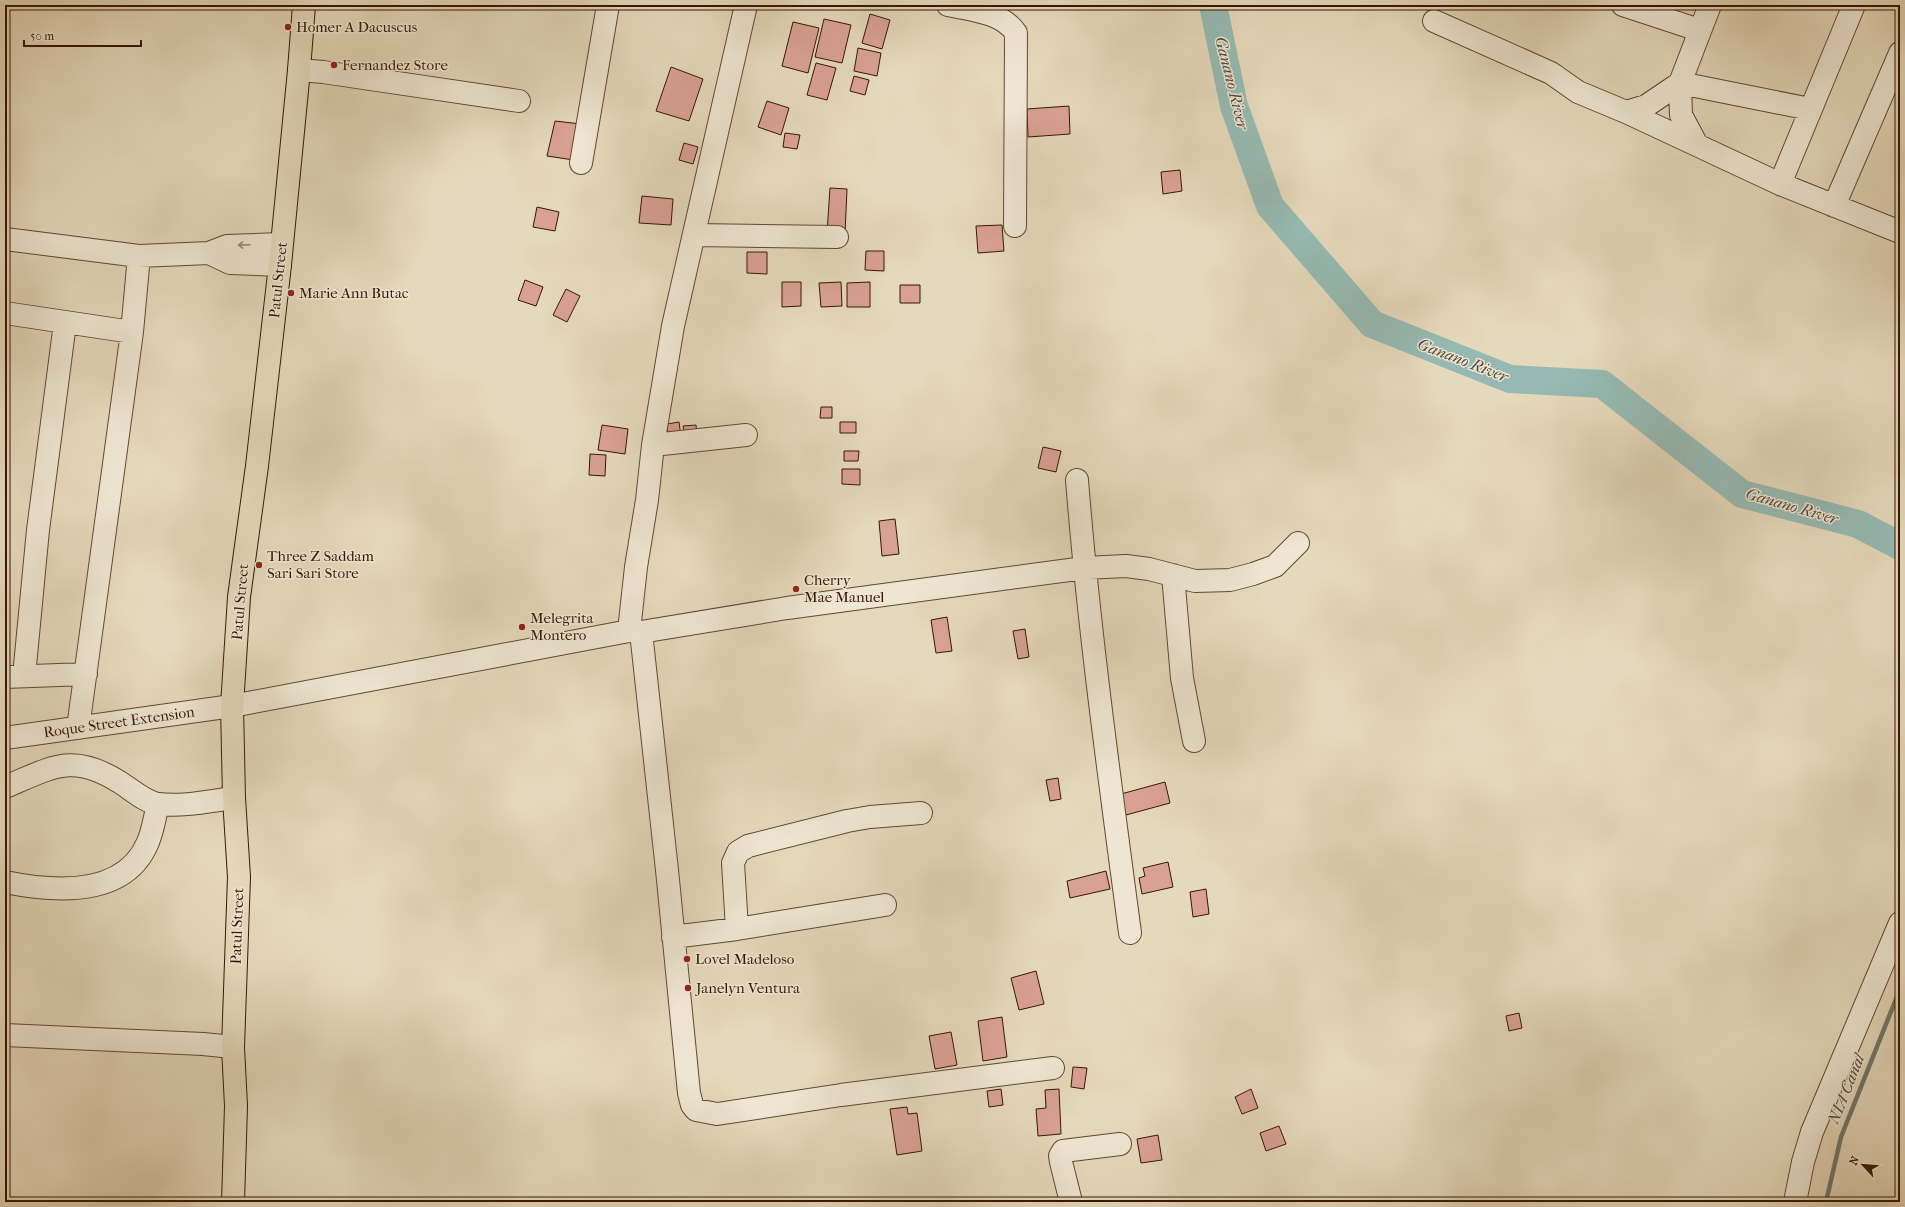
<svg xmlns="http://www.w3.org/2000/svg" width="1905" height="1207" font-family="'IM FELL French Canon',serif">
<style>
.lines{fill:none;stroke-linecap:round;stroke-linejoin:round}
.stream{stroke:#70786c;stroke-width:4.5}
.river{stroke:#96bab3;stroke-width:28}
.building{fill:#d9a194;stroke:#361602}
.minor-casing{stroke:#624730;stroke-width:24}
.major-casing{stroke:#361602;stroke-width:24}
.minor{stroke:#eee6d3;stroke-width:22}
.major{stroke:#e5d9bb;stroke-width:22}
.oneway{stroke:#9b8875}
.poi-dot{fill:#8f2418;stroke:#eee6d3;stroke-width:1.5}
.labels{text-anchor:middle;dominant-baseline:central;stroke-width:3;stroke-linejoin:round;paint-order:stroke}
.poi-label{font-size:15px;fill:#361602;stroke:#eee6d3;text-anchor:start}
.street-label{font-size:15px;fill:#361602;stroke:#eee6d3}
.water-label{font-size:16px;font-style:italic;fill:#534737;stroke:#eee6d3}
</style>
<rect width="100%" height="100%" fill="#e5d9bb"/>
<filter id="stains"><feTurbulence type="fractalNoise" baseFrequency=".005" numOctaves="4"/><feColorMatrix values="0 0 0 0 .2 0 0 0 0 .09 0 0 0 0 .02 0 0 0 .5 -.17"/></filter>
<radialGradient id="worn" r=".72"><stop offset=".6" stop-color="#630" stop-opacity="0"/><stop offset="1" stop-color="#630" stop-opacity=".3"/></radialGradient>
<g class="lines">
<!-- stream -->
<path class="stream" d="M1826,1202l15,-65 59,-148"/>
<!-- river -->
<path class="river" d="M1213,5l21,101 36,100 102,118 138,55 92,5 140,110 116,30 42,22"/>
</g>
<!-- building -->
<path class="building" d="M870,14l20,6 -8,29 -20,-6z
M824,19l27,6 -9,38 -27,-6z
M793,22l26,6 -11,45 -26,-7z
M858,48l23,5 -4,23 -23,-5z
M816,63l20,5 -9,32 -20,-5z
M671,67l32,12 -14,42 -33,-10z
M854,76l15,4 -4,15 -15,-4z
M767,101l22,7 -8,27 -23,-8z
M1069,106l1,28 -42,3 -1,-28z
M555,121l26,3 -7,36 -27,-4z
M785,133l15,2 -3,14 -14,-2z
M684,143l14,4 -5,17 -14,-4z
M1180,170l2,21 -19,3 -2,-22z
M830,188l17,1 -2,45 -18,-1z
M642,196l31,3 -2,26 -32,-2z
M537,207l22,5 -4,19 -22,-4z
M1002,225l2,26 -26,2 -2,-27z
M866,251h18v20l-19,-1z
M747,252h20v22l-20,-1z
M525,280l18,7 -7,19 -18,-6z
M782,282h19v24l-19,1z
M841,282l1,24 -21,1 -2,-24z
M870,282v25h-23v-24z
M900,285h20v18h-20z
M566,289l14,7 -13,26 -14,-7z
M821,407h11v11h-12z
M679,422l2,15 -13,2 -1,-15z
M840,422h16v11h-16z
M602,425l26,4 -3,25 -27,-4z
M696,425l1,11 -12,1 -2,-11z
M1043,447l18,4 -5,21 -18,-4z
M844,451h15l-1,10h-14z
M590,454l16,1 -1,21 -16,-1z
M842,469h18v16l-18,-1z
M895,519l4,35 -17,2 -3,-35z
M947,617l5,34 -16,2 -5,-33z
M1025,629l4,28 -11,2 -5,-28z
M1058,778l3,21 -11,2 -4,-21z
M1165,782l5,21 -44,12 -5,-21z
M1168,862l5,25 -31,7 -3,-16 6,-2 -2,-8z
M1106,871l4,18 -40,9 -3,-17z
M1206,889l3,25 -16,3 -3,-25z
M1036,971l8,33 -25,6 -8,-32z
M1519,1013l3,15 -13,3 -3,-15z
M1002,1017l5,40 -24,4 -5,-40z
M951,1032l6,33 -22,4 -6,-33z
M1073,1067l14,1 -3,21 -13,-2z
M1001,1089l2,16 -14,2 -2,-16z
M1059,1089l2,45 -23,2 -2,-27 10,-1 -1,-18z
M1251,1089l7,19 -16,6 -7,-17z
M907,1107l1,7 9,-1 5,38 -25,4 -7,-46z
M1279,1126l7,18 -20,7 -6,-18z
M1158,1135l4,25 -21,3 -4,-24z"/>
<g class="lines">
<!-- minor casing -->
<g class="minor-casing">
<path id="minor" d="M948,5c23,5 54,7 68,28l-1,193
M1623,5l76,25
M1434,21l117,52 27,19 48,20 154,72 120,48
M299,70l24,2 196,29
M1626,112l20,-6 34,-23 30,-78
M1697,145l-16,-30 -1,-32 130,26
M581,163l27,-158
M1780,184l74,-179
M1834,206l66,-153
M695,235l142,2
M5,239l134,17 70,-3 18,-7 54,-2
M209,253l21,10 50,2
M5,313l127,19
M653,445l93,-10
M1077,480c12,152 33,302 53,453
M1173,575l9,103 12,63
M629,631l7,-64 11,-67 6,-55 20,-119 73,-321
M641,632l26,238 22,223 3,12 4,5 21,4 124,-19 212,-27
M24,676l14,-146 27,-207
M5,677l81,-3
M78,728l54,-396 7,-76
M5,738l227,-32 397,-75 12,1 146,-24 297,-40 42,-2 23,3 46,12 35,-1 23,-6 22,-8 23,-23
M5,787c48,-20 68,-35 116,-4 11,7 24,19 37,21 25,3 52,-3 76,-6
M5,882c49,10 120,16 143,-40 5,-12 7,-26 10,-38
M737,929l-4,-66 5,-11 10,-6 99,-25 23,-4 51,-4
M673,937l64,-8 148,-24
M5,1035l198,9 30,3
M1071,1202l-10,-40 -1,-6 3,-5 57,-7
M1795,1202l8,-40 9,-30 88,-209"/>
</g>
<!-- major casing -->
<g class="major-casing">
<path id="major" d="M233,1202l3,-96 -3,-59 6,-170 -5,-79 -2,-92 7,-109 18,-131 23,-201 19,-195 5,-65"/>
</g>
<!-- minor -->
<use href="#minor" class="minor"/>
<!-- major -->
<use href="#major" class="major"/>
</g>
<!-- one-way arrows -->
<defs><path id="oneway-shaft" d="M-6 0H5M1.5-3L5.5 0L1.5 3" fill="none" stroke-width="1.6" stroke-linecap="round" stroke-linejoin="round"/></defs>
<use class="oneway" href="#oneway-shaft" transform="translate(244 245) rotate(178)"/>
<!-- markers -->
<g class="poi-dot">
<circle cx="288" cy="27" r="4"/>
<circle cx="334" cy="65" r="4"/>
<circle cx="291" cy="293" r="4"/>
<circle cx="259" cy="565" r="4"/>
<circle cx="796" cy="589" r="4"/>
<circle cx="522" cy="627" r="4"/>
<circle cx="687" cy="959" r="4"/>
<circle cx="688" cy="988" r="4"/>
</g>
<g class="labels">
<!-- poi labels -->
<g class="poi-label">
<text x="296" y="27">Homer A Dacuscus</text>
<text x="342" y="65">Fernandez Store</text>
<text x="299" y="293">Marie Ann Butac</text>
<text x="267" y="556">Three Z Saddam<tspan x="267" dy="17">Sari Sari Store</tspan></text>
<text x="804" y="580">Cherry<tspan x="804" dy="17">Mae Manuel</tspan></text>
<text x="530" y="618">Melegrita<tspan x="530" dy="17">Montero</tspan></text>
<text x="695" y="959">Lovel Madeloso</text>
<text x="696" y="988">Janelyn Ventura</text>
</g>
<!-- street labels -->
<g class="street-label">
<text transform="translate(278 280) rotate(-84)">Patul Street</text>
<text transform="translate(240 602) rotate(-85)">Patul Street</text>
<text transform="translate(119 722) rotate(-8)">Roque Street Extension</text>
<text transform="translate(237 926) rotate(-88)">Patul Street</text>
</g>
<!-- water labels -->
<g class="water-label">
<text transform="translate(1232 83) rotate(76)">Ganano River</text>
<text transform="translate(1463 360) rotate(21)">Ganano River</text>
<text transform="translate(1792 506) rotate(16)">Ganano River</text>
<text transform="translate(1846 1089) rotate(-68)">NIA Canal</text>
</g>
</g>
<!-- margin -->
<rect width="1905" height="1207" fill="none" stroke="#e5d9bb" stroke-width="20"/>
<rect x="6" y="6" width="1893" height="1195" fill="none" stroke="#361602" stroke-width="2"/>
<rect x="10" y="10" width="1885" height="1187" fill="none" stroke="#361602"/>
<!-- north arrow -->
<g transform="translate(1863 1165) rotate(296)" stroke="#eee6d3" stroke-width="3" paint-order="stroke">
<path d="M0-3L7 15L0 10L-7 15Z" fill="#361602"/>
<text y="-6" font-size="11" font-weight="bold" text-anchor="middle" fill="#361602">N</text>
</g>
<!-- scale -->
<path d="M24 40v6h117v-6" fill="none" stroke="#361602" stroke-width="2"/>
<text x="30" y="40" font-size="12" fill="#361602" stroke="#eee6d3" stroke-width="3" paint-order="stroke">50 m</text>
<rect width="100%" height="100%" filter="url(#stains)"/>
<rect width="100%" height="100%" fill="url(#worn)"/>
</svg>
